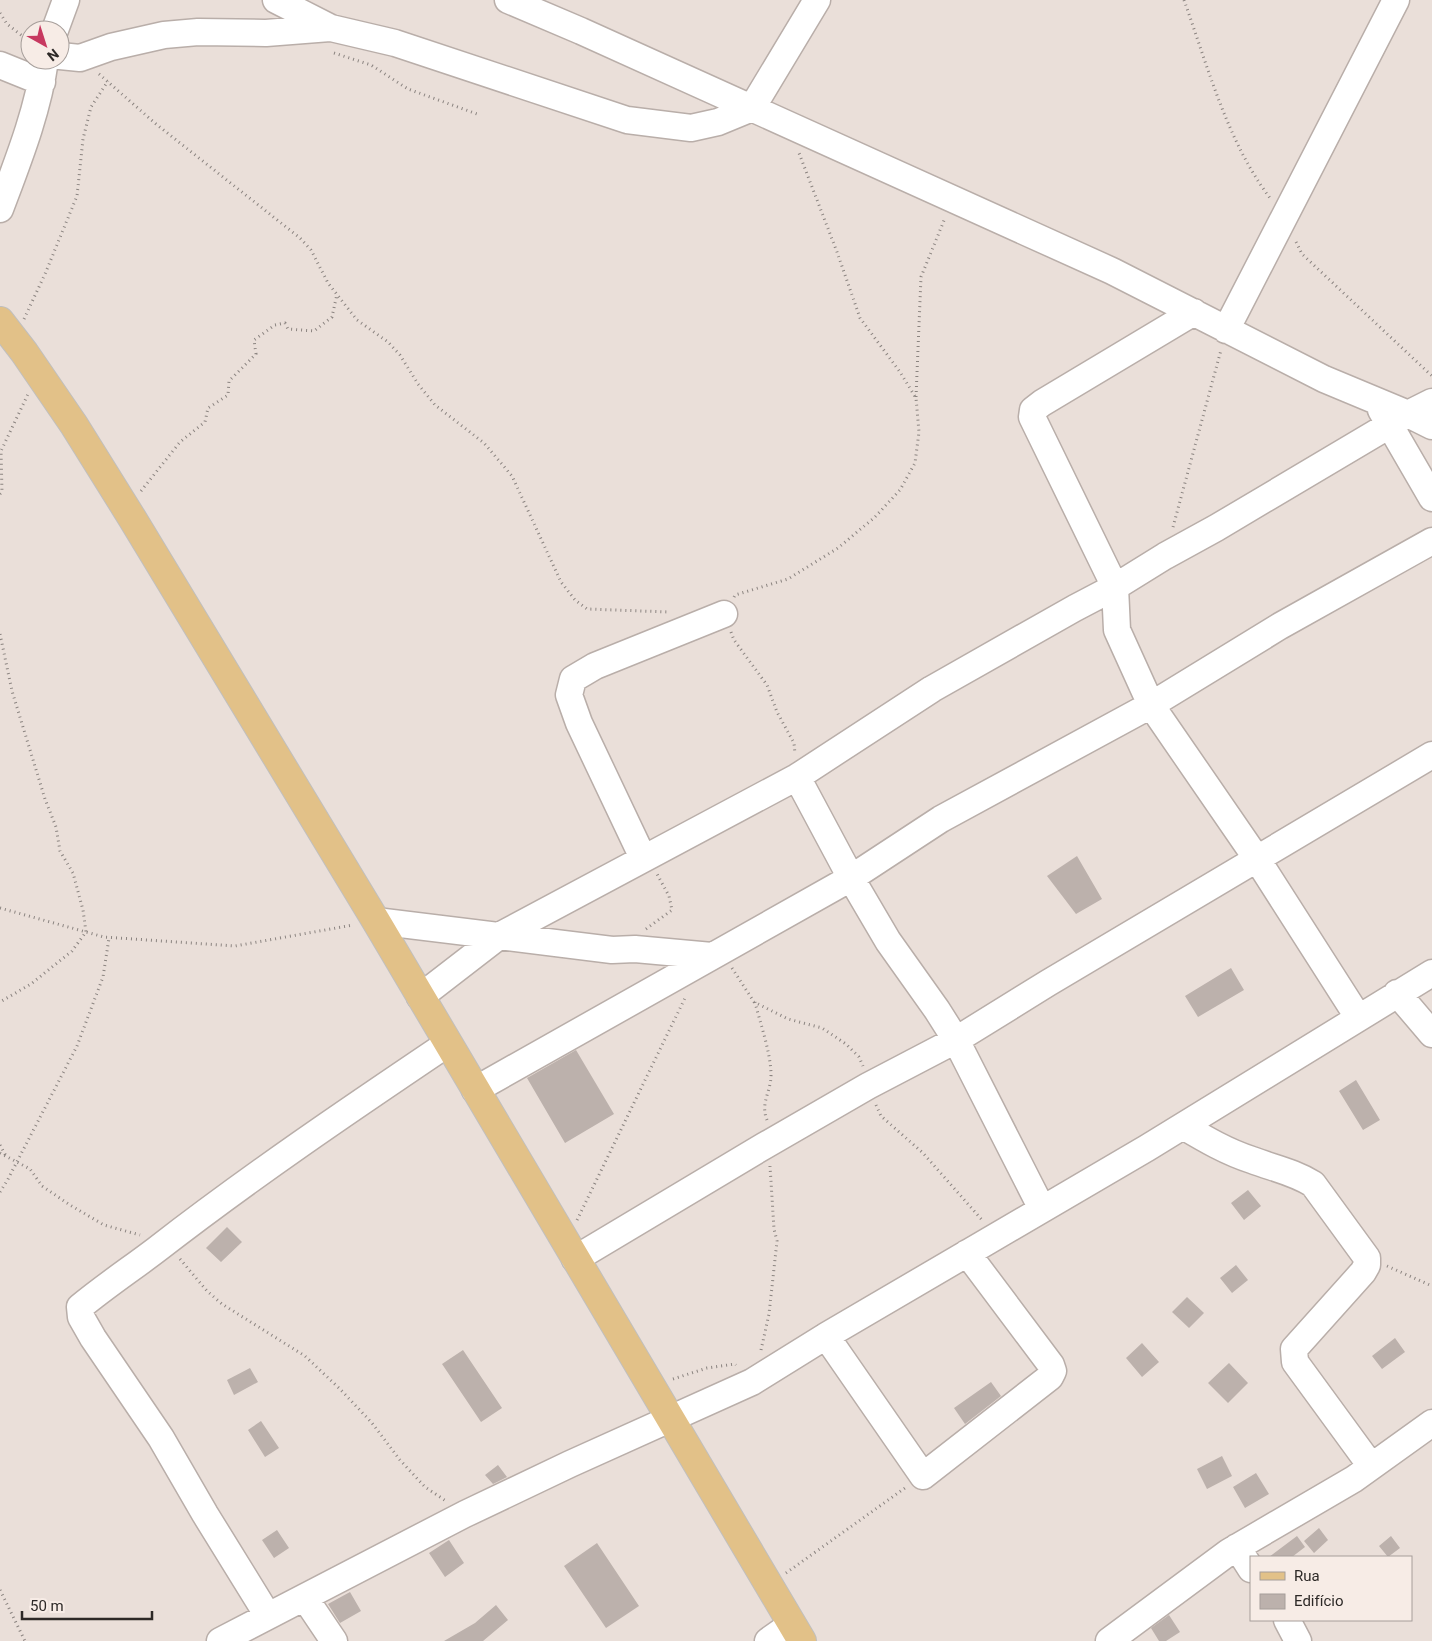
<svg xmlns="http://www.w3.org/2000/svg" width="1432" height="1641" font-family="Roboto,sans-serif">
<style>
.building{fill:#bcb1ac}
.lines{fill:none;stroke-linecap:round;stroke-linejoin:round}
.minor-casing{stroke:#b9aea9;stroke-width:29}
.major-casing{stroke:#c0bfbe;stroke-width:30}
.path{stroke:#8b8480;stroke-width:3;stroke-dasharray:1 4;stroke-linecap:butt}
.minor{stroke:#fff;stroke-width:26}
.major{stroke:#e2c188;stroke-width:28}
</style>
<rect width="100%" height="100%" fill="#eadfd9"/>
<!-- building -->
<path class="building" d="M1077,856l25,43 -26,15 -29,-38z
M1231,968l13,22 -46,27 -13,-21z
M576,1050l38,64 -49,29 -38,-65z
M1356,1080l24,40 -17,10 -24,-39z
M1248,1190l13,16 -17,14 -13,-17z
M227,1227l15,15 -21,20 -15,-14z
M1236,1265l12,15 -16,13 -12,-15z
M1187,1297l17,16 -15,15 -17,-16z
M1395,1338l10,14 -23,17 -10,-13z
M1142,1343l17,19 -17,15 -16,-19z
M463,1350l39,58 -21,14 -39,-58z
M1229,1363l19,20 -20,20 -20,-20z
M250,1368l8,14 -24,13 -7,-15z
M991,1382l10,14 -36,28 -11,-16z
M261,1421l18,27 -14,9 -17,-27z
M1222,1456l10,20 -25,13 -10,-20z
M498,1465l9,12 -14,7 -8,-9z
M1256,1473l13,21 -24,14 -12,-21z
M1319,1528l9,12 -14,13 -10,-12z
M277,1530l12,18 -15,10 -12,-18z
M1297,1536l8,11 -13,10h-23z
M1391,1536l9,12 -12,9 -9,-11z
M449,1540l15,23 -19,14 -16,-24z
M597,1543l42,63 -33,22 -42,-62z
M350,1592l11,19 -21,12 -12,-19z
M496,1605l12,15 -25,21h-39l31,-18z
M1169,1615l11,17 -14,9h-7l-8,-13z"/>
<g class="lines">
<!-- minor casing -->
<g class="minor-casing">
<path id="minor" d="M276,0l55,28 64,15 232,77 64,8 27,-6 34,-14 65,-108
M508,0l73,31 531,240 212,108 84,35 24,12
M55,30l11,-30
M60,56l20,2 31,-11 53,-12 34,-3 68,1 64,-5
M0,65l42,17
M0,209c18,-48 38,-98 45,-149
M1194,312l-152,91 -9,7 -1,7 83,170 2,43 34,75 106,154 101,158
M1226,330l170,-330
M1381,410l51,88
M643,858l-64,-135 -10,-28 4,-16 22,-13 129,-52
M376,921l236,29 23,-1 77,7
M1397,993l35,41
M420,997l79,-61 298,-159 135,-88 143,-81 40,-21 50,-31 51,-28 192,-114 24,-12
M475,1090l376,-212 90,-59 210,-114 129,-79 152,-85
M1183,1126c22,13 44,26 69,34 21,8 42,12 61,24l54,74v7l-4,7 -69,77 1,13 76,104
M1042,1209l-86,-169 92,-57 384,-228
M575,1259l189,-113 104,-60 88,-46 -19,-30 -49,-69 -37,-63 -54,-101
M826,1336l97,140 127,-99 3,-6 -2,-6 -84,-112
M1237,1547l14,22
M305,1598l29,43
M268,1616l-63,-102 -44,-76 -68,-100 -12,-21 -1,-10c24,-20 51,-38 76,-57 94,-73 193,-140 291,-206
M1287,1620l11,21
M220,1641l245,-127 105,-50 182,-82 74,-46 321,-188 285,-175
M768,1641l24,-17
M1109,1641l120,-89 125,-73 78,-56"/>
</g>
<!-- major casing -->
<g class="major-casing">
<path id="major" d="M0,321l24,31 50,73 58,93 244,403 426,720"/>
</g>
<!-- path -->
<path class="path" d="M1184,0c24,67 43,141 86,198
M0,13l7,11 23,18
M334,53l37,12 37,24 69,25
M99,74l57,50 144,114 11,12 17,33 29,37 31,22 12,13 18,29 17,21 49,38 28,33 49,106 14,18 12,9 82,3
M1296,242l6,12 130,122
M24,319l21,-45 32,-78 6,-57 8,-32 17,-26
M916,397l5,-120 24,-59
M141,491l39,-49 25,-20 3,-14 20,-13 1,-14 27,-27 -2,-14 21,-15 10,-2 3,6 26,2 18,-14 5,-23
M0,494l2,-2 -1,-41 27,-57
M1173,527l48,-177
M734,597l1,-2 53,-16 50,-31 37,-31 25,-27 15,-27 4,-31 -3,-34 -16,-26 -40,-54 -23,-66 -38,-99
M731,632l3,8 33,45 10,27 17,31 1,11
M0,634l12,57 33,108 11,28 4,24 13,22 10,37 3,22 -14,19 -41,33 -31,18
M0,908l104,29 131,9 118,-21
M646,929l26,-19 -3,-14 -12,-22
M732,968l22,34 34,17 34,9 24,16 13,13 4,9
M755,1002c5,21 16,51 16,73 0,17 -11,28 -4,45
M876,1105l5,11 42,37 60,68
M0,1145l6,11
M0,1153l30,16 12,17 28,19 34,20 36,10
M0,1192l7,-11 70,-135 26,-69 6,-39
M577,1220l109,-224
M180,1259l27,32 15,13 83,52 35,33 32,34 28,37 25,27 21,14
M1387,1266l45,20
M761,1350l8,-36 8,-73 -3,-12 -4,-63
M673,1379l34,-11 28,-4 1,1
M786,1573l119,-85
M0,1590l25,51"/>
<!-- minor -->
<use href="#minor" class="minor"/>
<!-- major -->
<use href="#major" class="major"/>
</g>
<!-- legend -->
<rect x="1250" y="1556" width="162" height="65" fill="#f7ece6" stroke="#a69e9a"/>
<rect x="1260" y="1572" width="25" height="8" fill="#e2c188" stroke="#a69e9a"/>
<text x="1294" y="1581" font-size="15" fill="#2d2927">Rua</text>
<rect x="1260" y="1594" width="25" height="15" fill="#bcb1ac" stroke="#a69e9a"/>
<text x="1294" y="1606" font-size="15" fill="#2d2927">Edifício</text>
<!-- north arrow -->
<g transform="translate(45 45) rotate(141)"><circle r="24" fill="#f7ece6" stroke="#a69e9a"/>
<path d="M0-4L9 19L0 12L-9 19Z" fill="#c73960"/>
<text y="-8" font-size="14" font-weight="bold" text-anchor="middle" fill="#2d2927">N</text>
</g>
<!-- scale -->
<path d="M22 1611v8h130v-8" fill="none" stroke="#2d2927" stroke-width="2.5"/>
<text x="30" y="1611" font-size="15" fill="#2d2927" stroke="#f7ece6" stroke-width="4" paint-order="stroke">50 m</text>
</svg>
